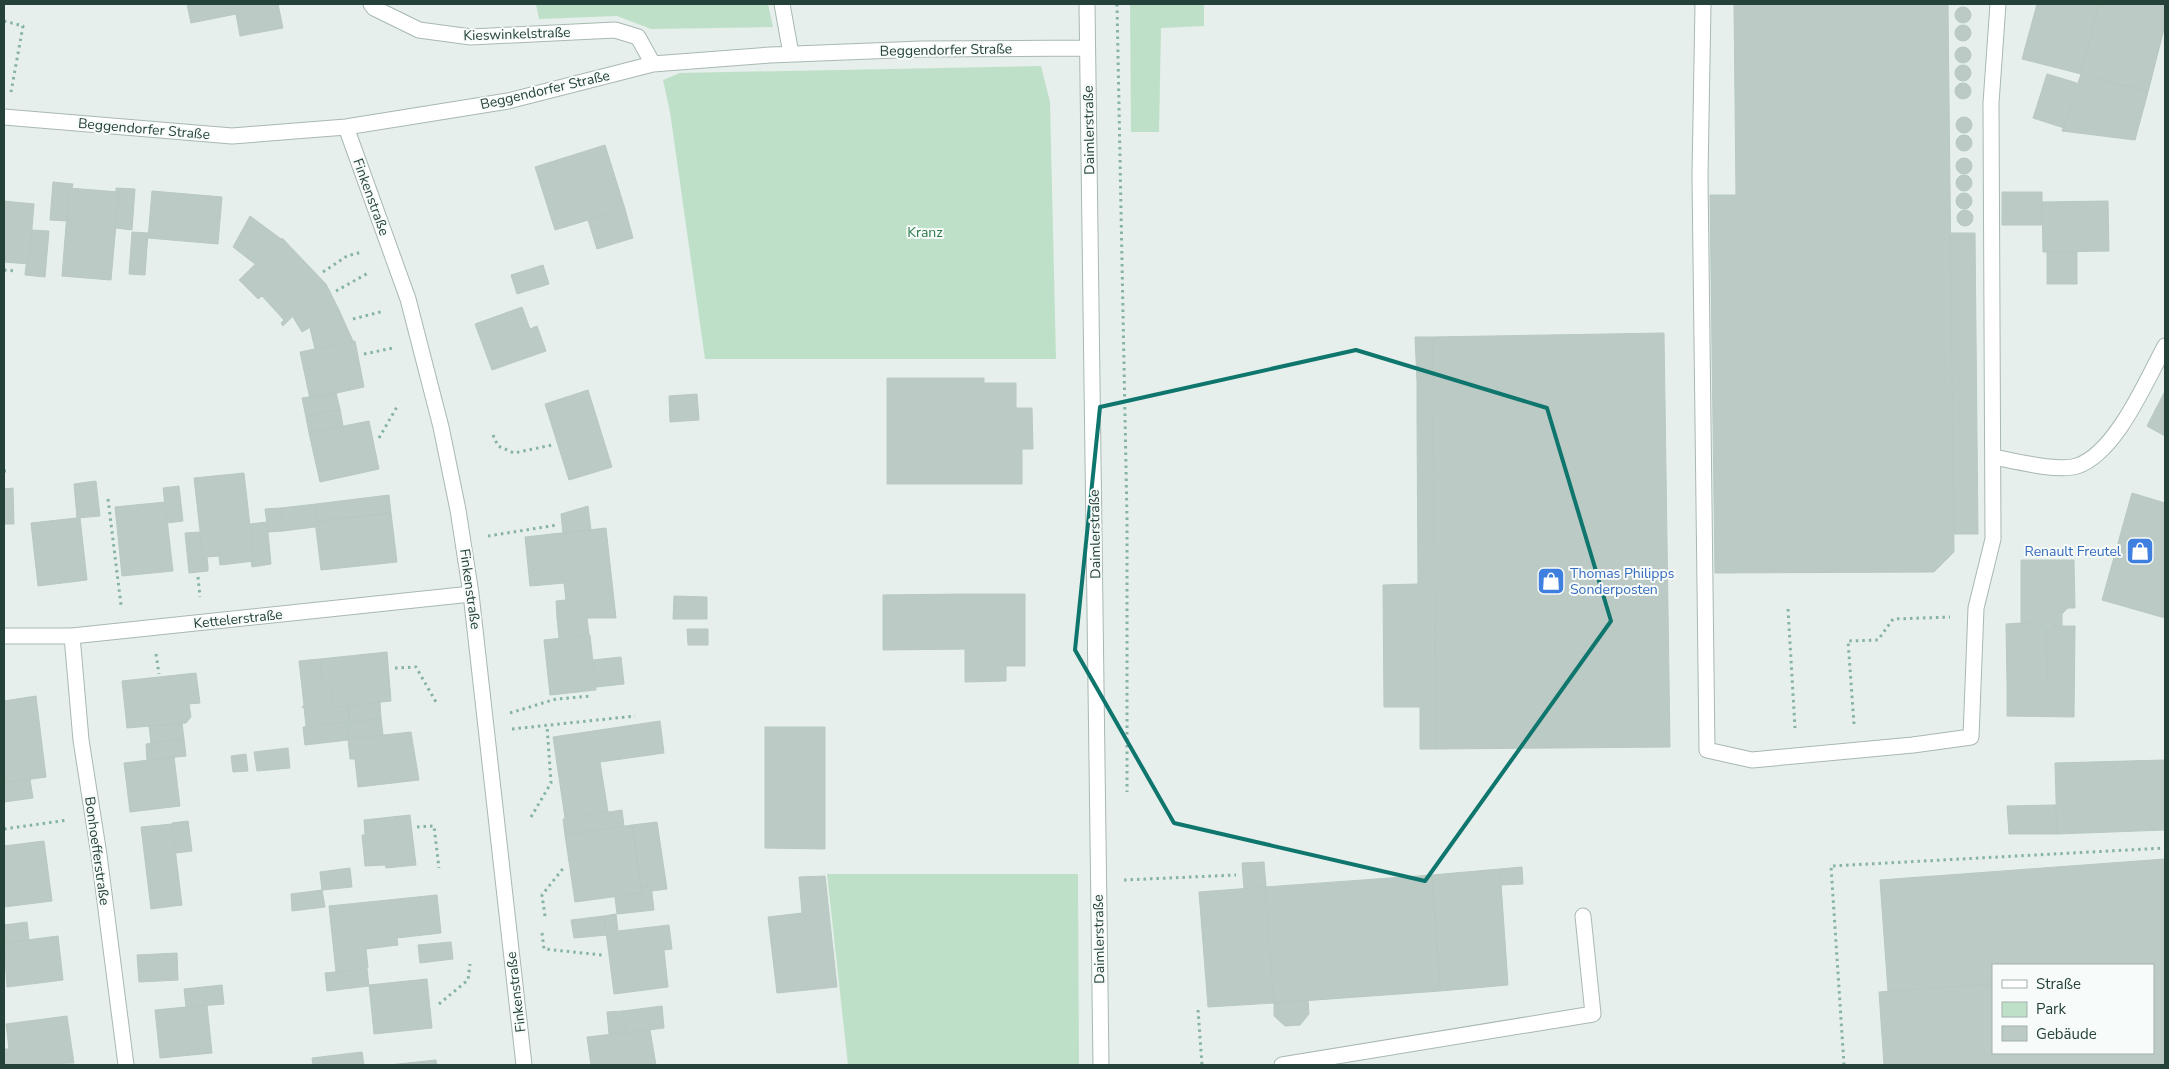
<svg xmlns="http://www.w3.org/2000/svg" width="2169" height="1069" font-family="'Nunito Sans',sans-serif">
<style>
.green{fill:#bfe0c8}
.building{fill:#bbcac4;stroke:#b8c9c2}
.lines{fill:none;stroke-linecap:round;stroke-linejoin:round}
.minor-casing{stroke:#a8b8b2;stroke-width:17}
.path{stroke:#86b3a5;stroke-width:3;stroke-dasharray:2.5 4;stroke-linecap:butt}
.minor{stroke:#fff;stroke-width:15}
.marked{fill:none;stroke:#0f766e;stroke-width:4;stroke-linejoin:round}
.labels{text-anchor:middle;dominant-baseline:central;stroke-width:4;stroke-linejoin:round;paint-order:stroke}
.street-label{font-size:14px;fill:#24423a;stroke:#f7fbf9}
.park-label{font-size:14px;fill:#2d7a4b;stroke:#f7fbf9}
.shop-label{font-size:14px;fill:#366cbe;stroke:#f7fbf9;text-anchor:end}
</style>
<rect width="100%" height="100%" fill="#e6efeb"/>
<!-- green -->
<path class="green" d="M536,4h232l5,23 -122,2 -34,-13 -78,3z
M1130,4h74v22l-43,2 -2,104h-28z
M1041,66l9,36 6,257h-351l-35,-247 -7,-32 17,-7z
M827,874h251l1,191h-231z"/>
<!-- building -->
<path class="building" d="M187,4h91l5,24 -43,8 -4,-22 -45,9z
M1734,4h214l6,548 -20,20 -219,1 -5,-378h26z
M2037,4h62l-18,70 -59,-15z
M2099,4h66v21l-17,67 -67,-18z
M1955 15a8 8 0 1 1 16 0a8 8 0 1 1-16 0Z
M1955 33a8 8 0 1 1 16 0a8 8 0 1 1-16 0Z
M1955 55a8 8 0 1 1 16 0a8 8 0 1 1-16 0Z
M1955 73a8 8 0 1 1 16 0a8 8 0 1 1-16 0Z
M2047,74l30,9 -13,45 -31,-10z
M2081,74l67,18 -13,48 -73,-9z
M1955 91a8 8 0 1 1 16 0a8 8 0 1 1-16 0Z
M1956 125a8 8 0 1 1 16 0a8 8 0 1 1-16 0Z
M1956 143a8 8 0 1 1 16 0a8 8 0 1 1-16 0Z
M605,145l20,64 -70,21 -20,-63z
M1956 166a8 8 0 1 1 16 0a8 8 0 1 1-16 0Z
M1956 183a8 8 0 1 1 16 0a8 8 0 1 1-16 0Z
M53,182l20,2 -1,4h-3l-2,33 -17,-1z
M69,188l50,4 -8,88 -49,-4z
M116,188l19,1 -3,41 -16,-2 3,-36h-3z
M152,191l70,6 -4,47 -70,-6z
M2002,192h40v33h-40z
M1956 201a8 8 0 1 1 16 0a8 8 0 1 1-16 0Z
M4,201l30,3 -5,60 -25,-2z
M2108,201l1,50 -66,1 -1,-50z
M625,209l8,29 -36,11 -9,-29z
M1957 218a8 8 0 1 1 16 0a8 8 0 1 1-16 0Z
M250,216l31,23 -26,25 -22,-17z
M32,230l17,1 -4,46 -20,-2 1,-10 3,-1z
M132,232l16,1 -3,42 -16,-1z
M1950,233h25l3,301h-24z
M282,238l44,46 -43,42 -2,-3 3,-3 -22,-24 -4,3 -19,-19z
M2047,252h30v32h-30z
M543,265l6,19 -32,10 -6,-19z
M326,284l13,26 -37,22 -9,-15z
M522,307l8,22 7,-3 9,25 -54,19 -17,-46z
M339,310l14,31 -38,8 -5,-21z
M1664,333l6,414 -234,2 -3,-334h-16v-34h17l-2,-44z
M1415,337h17l2,44h-17z
M355,341l9,46 -54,12 -10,-47z
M887,378h97v5h32v25h16l1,41h-11v35h-135z
M588,390l24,77 -43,13 -24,-76z
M2165,391v45l-18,-10z
M336,393l4,16 -34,8 -4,-19z
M697,394l2,26 -29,2 -1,-26z
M340,409l3,17 -34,7 -3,-16z
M1417,415h16l3,334h-16v-42h-36l-1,-122 35,-1z
M369,421l10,48 -59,13 -11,-49z
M244,473l10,88 -34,4 -1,-9 -12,1 1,9h-4l-10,-88z
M96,481l4,35 -23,2 -3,-34z
M179,486l4,35 -16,2 -4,-35z
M13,488l1,36h-10v-35z
M2132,493l33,10v115l-63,-18z
M389,495l2,18 -74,8 -1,-17z
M165,502l8,69 -51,5 -7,-69z
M316,504l1,17h-2v6l-32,4 -2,-23z
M588,506l3,24 -28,3 -2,-19z
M281,508l2,23 -15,1 -3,-23z
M391,513l6,49 -76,8 -6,-49z
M77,518h3l7,62 -49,6 -7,-63z
M267,522l4,42 -19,3 -1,-6h3l-4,-37z
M606,528l10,90h-59l-1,-17 10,-1 -2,-17 -34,3 -5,-49z
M200,532l4,34h4v5l-19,2 -4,-40z
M2021,560h53l1,48h-7l-6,6v12l-41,-3z
M965,594v55l-82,1v-55z
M965,594h60v72h-19v15l-41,1z
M674,596l33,1v22h-34z
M557,618h30l2,17 -30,3z
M2021,623h25l1,60h-40l-1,-59z
M2046,626h29l-1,91 -67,-1v-33h40z
M687,629h21v16h-20z
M590,635l6,55 -46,5 -6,-55z
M387,652l4,49 -58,6 -2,-21h-8l-3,-27z
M621,657l3,27 -28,3 -3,-27z
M320,659l3,27h8l2,21 15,-1 2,16 -44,4 -2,-19 -2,1 2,-3 -5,-44z
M196,673l4,30 -11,1 2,13 -5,6 -59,5 -5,-47z
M36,696l10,81 -42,6v-82z
M380,702l1,16 -31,4 -2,-16z
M381,718l2,17 -35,4 -2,-17z
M660,721l4,32 -64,9 8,50 -43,6 -12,-81z
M346,722l2,18 -43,5 -2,-18z
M182,723l2,16 -33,4 -2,-17z
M765,727h60v122l-60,-1z
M411,732l8,48 -61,7 -3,-28h-5l-2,-20z
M184,739l2,17 -39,4 -1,-16z
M288,748l2,20 -33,3 -3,-19z
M246,754l2,17 -15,1 -2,-16z
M174,757l6,49 -50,6 -6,-49z
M2165,760v70l-108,4 -2,-71z
M30,779l3,19 -29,4v-19z
M2056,805l1,29h-48l-2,-28z
M622,810l2,16 -59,9 -2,-16z
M410,815l6,50 -30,3 -1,-3 -20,1 -3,-31h3l-1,-15z
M188,821l4,30 -16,2 -4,-30z
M657,822l10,67 -15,2 -1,-6 -10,2 -9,-62z
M172,824l10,81 -31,4 -10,-82z
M632,825l10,68 -67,9 -10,-67z
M44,841l8,60 -48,6v-61z
M2165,859v113l-12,1v-8h-160v19l-105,7 -8,-111z
M1264,862l2,25 -22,2 -2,-26z
M1522,867l1,17 -22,1 -1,-16z
M350,868l2,19 -30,3 -2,-18z
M1500,869l8,116 -68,6 -8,-116z
M1432,875l8,116 -166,12 -9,-116z
M825,876l12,111 -60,6 -9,-76 34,-4 -3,-36z
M651,885l3,25 -37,4 -2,-17 27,-4 -1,-6z
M1265,887l9,116 -66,4 -9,-115z
M322,890l3,17 -33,4 -1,-17z
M437,895l4,38 -44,5 1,7 -32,4 2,19 -32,4 -7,-66z
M616,914l2,17 51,-6 3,24 -8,1 4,37 -54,7 -10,-78z
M604,916l3,19 -33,3 -3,-18z
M27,922l2,18 -25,3v-18z
M58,936l5,44 -56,7 -3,-44z
M451,942l2,17 -33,4 -2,-18z
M177,953l1,27 -39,2 -2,-27z
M367,969l2,17 -42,5 -2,-18z
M2165,972v93h-281l-5,-73 114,-8v69h160v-80z
M427,979l5,49 -58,6 -5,-49z
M222,985l2,19 -38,3 -2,-18z
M1308,1000l1,14 -9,11 -15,1 -11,-10v-13z
M207,1005l5,48 -52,5 -5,-48z
M662,1006l2,22 -38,5 -3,-22z
M623,1011l3,22 -17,1 -2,-22z
M67,1016l7,47 -70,2v-16h5l-3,-25z
M650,1030l6,35h-65l-4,-28z
M362,1052l2,13h-51l-1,-7z
M436,1060l1,5h-48z"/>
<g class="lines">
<!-- minor casing -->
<g class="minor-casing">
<path id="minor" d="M371,4l3,4 45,22 52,7 144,-7 23,7 15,27
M782,4l9,50
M1087,4l14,1061
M1703,4l-3,172 7,574 45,10 161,-15 58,-8 5,-129 17,-69 -2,-436 7,-99
M4,117l228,19 114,-9 162,-26 145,-37 117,-9 151,-6 166,-1
M346,127l62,172 33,128 17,83 13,84 53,471
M1994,457c20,4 64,15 83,9 39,-13 69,-85 88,-120
M4,636h68l399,-42
M72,636l9,104 18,115 27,210
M1282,1065l311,-51 -10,-98"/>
</g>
<!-- path -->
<path class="path" d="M1117,4l10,515v273
M4,21l19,5 -12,66
M4,270l13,1
M323,272l24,-16 15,-4
M336,291l34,-19
M353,319l31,-8
M364,354l29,-6
M493,435l5,11 16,7 38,-8
M379,438l19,-33
M4,471h2
M108,499l13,106
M488,536l69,-11
M198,577l2,20
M1788,609l7,119
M156,654l3,20
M395,668l21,-1 21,37
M510,713l46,-14 36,-3
M1854,724l-6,-83 30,-1 15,-21 57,-2
M512,729l123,-13
M531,817l20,-34 -4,-58
M417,827l17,-1 5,42
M4,829l64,-9
M1124,880l112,-5
M545,916l-3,-21 23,-29
M542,933l2,16 58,6
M439,1004l29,-24 2,-16
M1198,1010l4,55
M1844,1065l-13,-199 334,-18"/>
<!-- minor -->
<use href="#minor" class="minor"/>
</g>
<!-- marked area -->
<path class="marked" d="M1356,350l191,58 64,213 -186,260 -251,-58 -99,-173 25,-243z"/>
<!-- icons -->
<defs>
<g id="shop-square" transform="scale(1.4375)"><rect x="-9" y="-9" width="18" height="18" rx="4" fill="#3f7fe0" stroke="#f7fbf9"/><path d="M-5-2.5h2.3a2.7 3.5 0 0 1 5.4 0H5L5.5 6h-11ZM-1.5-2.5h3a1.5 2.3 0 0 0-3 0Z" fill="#fff"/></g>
</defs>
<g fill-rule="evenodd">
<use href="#shop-square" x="2140" y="551"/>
<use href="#shop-square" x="1551" y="581"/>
</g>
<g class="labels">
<!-- street labels -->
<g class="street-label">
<text transform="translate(517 34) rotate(-2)">Kieswinkelstraße</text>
<text transform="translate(946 50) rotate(-1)">Beggendorfer Straße</text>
<text transform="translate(545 90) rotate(-13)">Beggendorfer Straße</text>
<text transform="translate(144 129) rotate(5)">Beggendorfer Straße</text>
<text transform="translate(1089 130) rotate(-91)">Daimlerstraße</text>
<text transform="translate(371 197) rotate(70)">Finkenstraße</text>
<text transform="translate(1095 534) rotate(-91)">Daimlerstraße</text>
<text transform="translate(470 589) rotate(82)">Finkenstraße</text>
<text transform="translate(238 619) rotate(-6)">Kettelerstraße</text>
<text transform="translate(97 851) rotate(82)">Bonhoefferstraße</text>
<text transform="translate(1099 939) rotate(-91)">Daimlerstraße</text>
<text transform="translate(516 992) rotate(-97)">Finkenstraße</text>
</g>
<!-- park labels -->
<g class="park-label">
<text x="925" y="232">Kranz</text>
</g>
<!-- shop labels -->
<g class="shop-label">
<text x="2121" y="551">Renault Freutel</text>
<text x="1570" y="573" text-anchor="start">Thomas Philipps<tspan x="1570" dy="16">Sonderposten</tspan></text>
</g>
</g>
<!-- border -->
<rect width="2169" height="1069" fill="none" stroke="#24423a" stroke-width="10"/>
<!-- legend -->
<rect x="1992" y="964" width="162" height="90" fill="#f7fbf9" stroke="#a3b1ad"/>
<rect x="2002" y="980" width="25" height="8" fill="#ffffff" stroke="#a3b1ad"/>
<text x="2036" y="989" font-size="15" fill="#24423a">Straße</text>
<rect x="2002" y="1002" width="25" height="15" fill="#bfe0c8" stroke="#a3b1ad"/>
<text x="2036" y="1014" font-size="15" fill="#24423a">Park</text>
<rect x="2002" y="1026" width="25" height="15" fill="#bbcac4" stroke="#a3b1ad"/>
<text x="2036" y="1039" font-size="15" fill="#24423a">Gebäude</text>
</svg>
